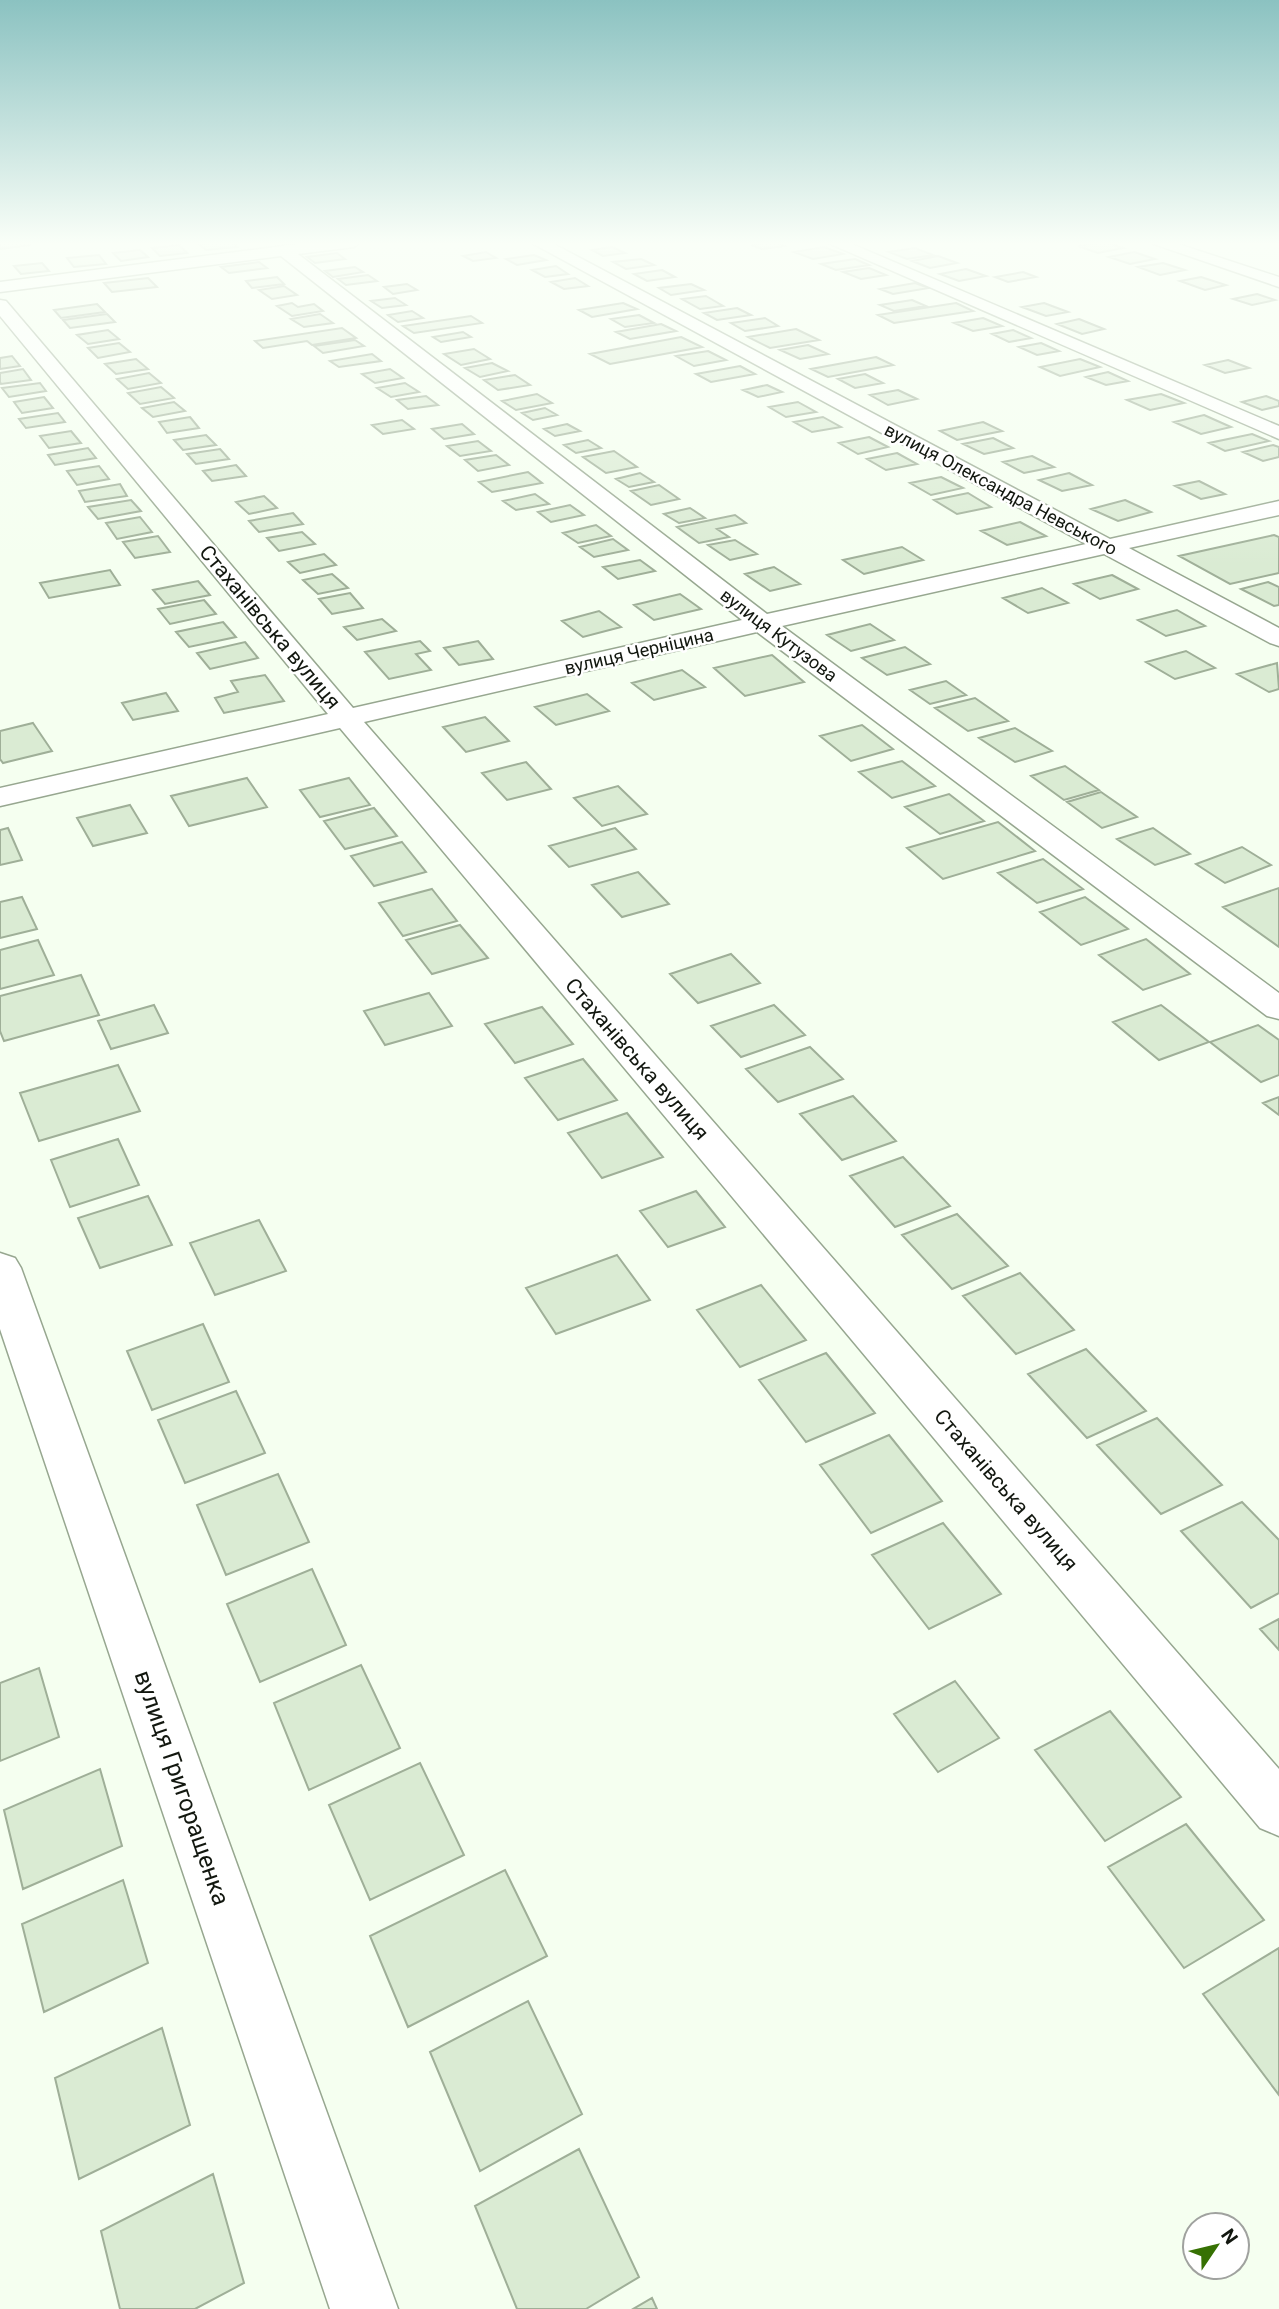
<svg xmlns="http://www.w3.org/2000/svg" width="1279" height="2309" font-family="Roboto,sans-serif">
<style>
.building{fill:#daebd3;stroke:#9faf98;stroke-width:2}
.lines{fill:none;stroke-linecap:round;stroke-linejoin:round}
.minor-casing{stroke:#97a790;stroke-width:3}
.minor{fill:#fff;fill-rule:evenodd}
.labels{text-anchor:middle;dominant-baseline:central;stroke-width:5;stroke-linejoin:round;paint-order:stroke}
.far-street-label{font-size:18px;fill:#12170f;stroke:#fff}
.street-label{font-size:21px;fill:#12170f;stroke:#fff}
.near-street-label{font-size:24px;fill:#12170f;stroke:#fff}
</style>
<rect width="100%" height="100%" fill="#f5fff0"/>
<!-- building -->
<path class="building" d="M0,242h27l3,3 -30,4z
M232,242l5,5 -31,3 -7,-6z
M777,242l8,4 -23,3 -11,-4z
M1105,242l18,6 -25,5 -20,-7z
M179,245l8,8 -27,3 -8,-8z
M612,247l13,6 -22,3 -11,-6z
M824,247l19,7 -30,5 -19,-7z
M915,248l18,7 -26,4 -18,-7z
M140,250l8,7 -27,4 -8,-8z
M486,252l10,6 -23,3 -10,-5z
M1134,252l21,7 -25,5 -21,-7z
M337,253l8,6 -30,4 -8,-6z
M99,255l7,9 -32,3 -7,-9z
M534,255l12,5 -29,5 -11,-6z
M938,256l19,7 -27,5 -18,-7z
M641,259l13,6 -28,4 -13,-7z
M855,259l14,6 -33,5 -15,-6z
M259,262l8,6 -38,5 -8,-6z
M42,263l7,8 -28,3 -7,-8z
M1163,263l22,7 -25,5 -22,-8z
M556,266l12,8 -23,3 -13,-7z
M355,267l8,5 -30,5 -8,-6z
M869,268l17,7 -25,4 -18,-7z
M966,269l20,7 -27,5 -19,-7z
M662,270l13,7 -28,4 -13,-7z
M1023,272l13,5 -28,5 -13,-5z
M368,275l9,6 -31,4 -8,-6z
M277,277l7,7 -32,4 -6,-7z
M1201,277l25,8 -21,5 -25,-9z
M148,278l9,9 -45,5 -8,-9z
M575,278l13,8 -24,3 -13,-7z
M915,283l14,5 -36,6 -13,-5z
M407,284l10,6 -24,4 -9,-7z
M691,284l13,6 -33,5 -12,-7z
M284,286l13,9 -25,4 -13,-9z
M1257,294l18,6 -23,5 -19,-6z
M706,296l17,10 -23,3 -18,-10z
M395,298l11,7 -24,3 -11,-7z
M912,300l14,6 -32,5 -14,-6z
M292,303l6,4 16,-3 9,7 -31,5 -15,-10z
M623,303l14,6 -45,8 -13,-7z
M956,303l17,8 -79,12 -16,-8z
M1044,303l24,9 -22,4 -24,-9z
M97,304l8,8 -44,6 -7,-8z
M737,308l14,7 -34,5 -13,-7z
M412,311l11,7 -25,4 -10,-7z
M107,314l8,8 -45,6 -7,-8z
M320,314l13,9 -29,4 -13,-8z
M639,315l15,8 -29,4 -14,-8z
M471,316l11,7 -68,10 -11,-7z
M765,318l13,8 -33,5 -14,-8z
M983,318l19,8 -29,5 -19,-8z
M1079,319l25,10 -22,5 -25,-10z
M661,324l15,7 -46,8 -14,-7z
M342,328l14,10 -44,7 -5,-4 -44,7 -8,-7z
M796,329l23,11 -49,8 -22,-11z
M108,330l11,9 -31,5 -11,-9z
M1013,330l18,8 -22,4 -17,-8z
M463,332l8,5 -30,5 -8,-5z
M681,337l21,10 -92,17 -20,-10z
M355,340l9,6 -41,7 -9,-7z
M119,343l11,9 -32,6 -10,-10z
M1041,343l18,8 -22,4 -18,-8z
M808,345l20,9 -28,5 -20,-9z
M474,349l16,10 -29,6 -17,-11z
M708,351l18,9 -32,6 -18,-10z
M372,354l9,7 -42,6 -9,-6z
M12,356l8,10 -20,3v-11z
M876,357l17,8 -65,12 -17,-8z
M136,359l12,10 -32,5 -11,-10z
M1080,359l20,8 -40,9 -20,-9z
M1228,360l21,8 -24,5 -20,-8z
M492,363l16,8 -28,6 -15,-9z
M740,366l15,8 -44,8 -15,-8z
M23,369l8,11 -30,4 -1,-2v-9z
M390,369l13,9 -28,5 -13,-9z
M1108,372l20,9 -22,4 -20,-8z
M149,373l12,10 -33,6 -11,-10z
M865,374l18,9 -28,5 -17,-9z
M515,375l15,10 -32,5 -14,-10z
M40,383l6,8 -37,6 -7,-9z
M405,383l14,9 -28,5 -14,-9z
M767,385l15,7 -24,5 -15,-7z
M161,387l13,11 -34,6 -12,-11z
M898,390l19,9 -29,6 -18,-10z
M537,394l15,9 -36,7 -14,-9z
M1161,394l23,9 -34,7 -23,-10z
M426,396l12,9 -30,4 -11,-9z
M1266,396l13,5v5l-17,4 -20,-8z
M44,397l9,11 -31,5 -8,-11z
M174,402l11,9 -32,6 -11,-9z
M798,402l18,10 -30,5 -17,-10z
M545,408l12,7 -24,5 -11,-7z
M58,413l7,9 -39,6 -7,-9z
M1204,415l27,12 -30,7 -27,-12z
M190,417l9,11 -32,5 -8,-11z
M823,417l18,10 -29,5 -18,-10z
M402,420l12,9 -31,5 -11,-9z
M983,422l19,9 -45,9 -17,-9z
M462,424l12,10 -30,5 -12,-10z
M567,424l13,7 -25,5 -11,-7z
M71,431l10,12 -32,5 -9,-12z
M1252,434l17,7 -44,10 -16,-8z
M206,435l10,10 -33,5 -9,-10z
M869,437l19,10 -30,7 -19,-11z
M993,438l20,10 -29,6 -21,-10z
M588,440l13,8 -25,5 -12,-8z
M478,441l13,10 -31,5 -13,-10z
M1273,445l6,2v10l-16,4 -20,-9z
M88,448l8,10 -41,7 -7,-10z
M220,449l9,10 -33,5 -9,-10z
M614,451l23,16 -31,6 -23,-16z
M897,453l20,11 -31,6 -19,-11z
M496,455l13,10 -31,6 -13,-11z
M1032,456l22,11 -30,6 -21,-11z
M236,465l10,11 -34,5 -9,-10z
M99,466l10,13 -32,6 -10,-14z
M528,472l14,11 -50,9 -13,-10z
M640,473l14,9 -25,5 -13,-8z
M1069,473l23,12 -30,6 -23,-11z
M941,477l22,11 -32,7 -21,-12z
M1199,481l26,13 -24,5 -26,-13z
M120,484l7,12 -42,6 -6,-11z
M659,485l20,14 -28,6 -20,-14z
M968,493l23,14 -34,7 -23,-14z
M535,494l14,10 -33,6 -13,-9z
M264,496l13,12 -28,6 -13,-12z
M131,500l10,11 -43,8 -10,-12z
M1125,500l26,12 -33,9 -27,-12z
M570,505l14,10 -33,7 -13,-10z
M690,508l15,10 -26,5 -15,-9z
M293,513l10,11 -44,8 -10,-11z
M735,515l11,8 -29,6 12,8 -30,6 -22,-16z
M140,517l12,15 -35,7 -11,-16z
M1020,522l26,14 -39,9 -26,-14z
M596,525l15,11 -33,7 -15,-10z
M302,532l13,12 -36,7 -12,-13z
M1274,535l5,2v36l-49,11 -51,-28z
M158,536l12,16 -35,6 -12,-16z
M613,539l15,11 -34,7 -14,-10z
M735,540l22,14 -27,6 -22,-15z
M902,547l21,13 -59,14 -21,-14z
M324,554l12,11 -36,8 -12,-11z
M640,560l15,11 -37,8 -15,-12z
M774,567l26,17 -30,7 -25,-17z
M110,570l10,15 -71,13 -9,-15z
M332,574l16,14 -30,6 -15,-14z
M1112,575l26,14 -38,10 -26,-15z
M198,581l12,14 -45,9 -12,-14z
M1268,582l11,5v18l-5,1 -33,-17z
M1042,588l26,15 -40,10 -25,-15z
M350,593l13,15 -31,6 -13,-15z
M680,594l21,15 -47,11 -20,-15z
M204,600l12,14 -46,10 -12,-15z
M1177,610l28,16 -39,10 -28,-16z
M599,611l22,16 -38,10 -21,-16z
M382,619l14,12 -39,9 -13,-13z
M223,622l13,15 -47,10 -13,-15z
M870,624l24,16 -43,11 -24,-16z
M420,641l10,10 -14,3 15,16 -42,9 -24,-27z
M478,641l15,18 -34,6 -15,-17z
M245,642l13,16 -48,11 -13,-16z
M905,647l25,17 -43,11 -25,-17z
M1186,651l29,17 -40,11 -29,-17z
M772,655l32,27 -59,14 -31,-28z
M1277,663l2,26 -10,3 -32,-18z
M682,670l23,17 -51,13 -22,-17z
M265,675l19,26 -60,12 -9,-15 23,-6 -7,-11z
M946,681l20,14 -36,9 -20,-14z
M166,693l12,18 -45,9 -11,-17z
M587,694l22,17 -53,14 -21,-18z
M975,698l33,23 -40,10 -33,-23z
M485,717l24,24 -43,11 -23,-25z
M33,723l19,28 -49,12 -3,-4v-28z
M862,725l31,24 -42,12 -31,-25z
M1015,728l37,23 -37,11 -36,-24z
M902,761l33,25 -43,12 -33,-26z
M526,762l25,27 -44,11 -25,-27z
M1065,766l34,24 -35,10 -33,-24z
M247,778l20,29 -78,19 -18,-30z
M349,778l21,27 -50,12 -20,-27z
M618,786l29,28 -45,12 -28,-28z
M1101,792l36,25 -35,11 -35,-26z
M949,794l35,27 -44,13 -35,-27z
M130,805l17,28 -54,13 -16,-28z
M374,808l23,28 -52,13 -21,-28z
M998,822l37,29 -92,28 -36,-31z
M8,828l14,32 -22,5v-35z
M615,828l21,21 -67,18 -20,-21z
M1153,828l37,26 -35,11 -38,-26z
M402,842l24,30 -52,14 -23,-30z
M1242,847l29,18 -46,18 -29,-19z
M1043,859l40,30 -46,14 -39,-30z
M638,872l31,32 -47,13 -30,-32z
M1279,888v59l-56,-40z
M432,889l25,32 -54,15 -24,-33z
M22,897l15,32 -37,9v-36z
M1085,897l43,32 -47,16 -41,-33z
M460,925l28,33 -56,16 -26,-34z
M1146,939l44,35 -47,16 -44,-35z
M38,940l16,35 -54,14v-39z
M731,954l29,29 -62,20 -28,-29z
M81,975l18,40 -95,26 -4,-10v-35z
M429,993l23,33 -67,19 -21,-34z
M154,1005l14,28 -57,16 -13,-28z
M774,1005l31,30 -64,22 -30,-31z
M1161,1005l48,37 -50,18 -46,-38z
M542,1007l31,37 -58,19 -30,-39z
M1258,1025l21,15v35l-18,7 -51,-40z
M810,1047l33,32 -65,23 -32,-33z
M583,1059l34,41 -59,20 -33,-42z
M118,1065l22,46 -101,30 -19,-48z
M853,1096l43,45 -54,19 -42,-46z
M1279,1097v18l-16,-12z
M627,1113l36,44 -61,21 -34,-45z
M118,1139l21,46 -69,22 -19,-47z
M903,1157l47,49 -55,21 -45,-51z
M696,1191l29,36 -57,20 -28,-36z
M148,1196l24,49 -72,23 -22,-50z
M957,1214l51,52 -56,23 -50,-54z
M259,1220l27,51 -71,24 -25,-52z
M617,1255l33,45 -94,34 -30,-46z
M1020,1273l54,57 -58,24 -53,-58z
M761,1285l45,55 -66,27 -43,-57z
M203,1324l26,58 -77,28 -25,-59z
M1086,1349l60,62 -59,27 -59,-64z
M826,1353l49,60 -69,29 -47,-62z
M236,1391l29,62 -80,30 -27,-63z
M1157,1418l65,67 -61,29 -64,-69z
M889,1435l53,66 -71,32 -51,-68z
M278,1474l31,68 -83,33 -29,-70z
M1242,1502l37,38v53l-28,15 -70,-77z
M943,1523l58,71 -72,35 -57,-74z
M312,1569l34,76 -86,37 -33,-78z
M1279,1619v31l-19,-21z
M361,1665l39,83 -91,42 -35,-87z
M39,1668l20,69 -59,24v-78z
M955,1681l44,57 -61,34 -44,-58z
M1110,1711l71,86 -76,44 -70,-91z
M420,1763l44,92 -94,45 -41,-95z
M100,1769l22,77 -99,43 -19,-79z
M1186,1824l78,96 -80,48 -76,-101z
M505,1870l42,86 -139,71 -38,-91z
M123,1880l25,83 -104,49 -22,-88z
M1279,1948v147l-76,-101z
M528,2001l54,113 -102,57 -50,-119z
M162,2028l28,97 -111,54 -24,-101z
M579,2149l60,128 -53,32h-69l-42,-103z
M213,2174l31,109 -49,26h-75l-19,-78z
M652,2298l5,11h-24z"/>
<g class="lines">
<!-- minor casing -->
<g class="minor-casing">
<path id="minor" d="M314,242h47l-7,5 -56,7 469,360 319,-70 -556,-302h20l560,297 169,-38v14l-150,33 150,80v18l-9,-3 -166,-89 -322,72 497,367v26l-12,-3 -510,-384 -393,90 915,1047v67l-19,-8 -920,-1100 -340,78v-18l328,-74 -328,-398v-16l6,1 347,407 389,-88 -461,-364 -281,36v-10z
M826,242h21l432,184v13z
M1148,242h24l107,35v10z
M0,1253l15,5 6,10 377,1041h-68l-330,-980z"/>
</g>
<!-- minor -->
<use href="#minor" class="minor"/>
</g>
<!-- sky -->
<linearGradient id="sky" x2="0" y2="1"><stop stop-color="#8bc2c1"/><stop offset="0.43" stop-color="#fafff8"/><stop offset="1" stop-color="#fafff8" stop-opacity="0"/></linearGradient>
<rect width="1279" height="566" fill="url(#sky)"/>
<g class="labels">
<!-- far-street labels -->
<g class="far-street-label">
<text transform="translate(1001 489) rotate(28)">вулиця Олександра Невського</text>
<text transform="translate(779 635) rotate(37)">вулиця Кутузова</text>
<text transform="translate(639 651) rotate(-13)">вулиця Черніцина</text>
</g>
<!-- street labels -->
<g class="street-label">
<text transform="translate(270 627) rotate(50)">Стаханівська вулиця</text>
<text transform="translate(637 1059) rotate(49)">Стаханівська вулиця</text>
<text transform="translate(1006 1490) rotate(49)">Стаханівська вулиця</text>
</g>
<!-- near-street labels -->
<g class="near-street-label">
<text transform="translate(182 1788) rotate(71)">вулиця Григоращенка</text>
</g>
</g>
<!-- north arrow -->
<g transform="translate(1216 2246) rotate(55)"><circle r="33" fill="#ffffff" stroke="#a0a29f" stroke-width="2"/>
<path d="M0-5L12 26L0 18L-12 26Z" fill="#367103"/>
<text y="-10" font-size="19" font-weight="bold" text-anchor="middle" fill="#12170f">N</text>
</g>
</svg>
